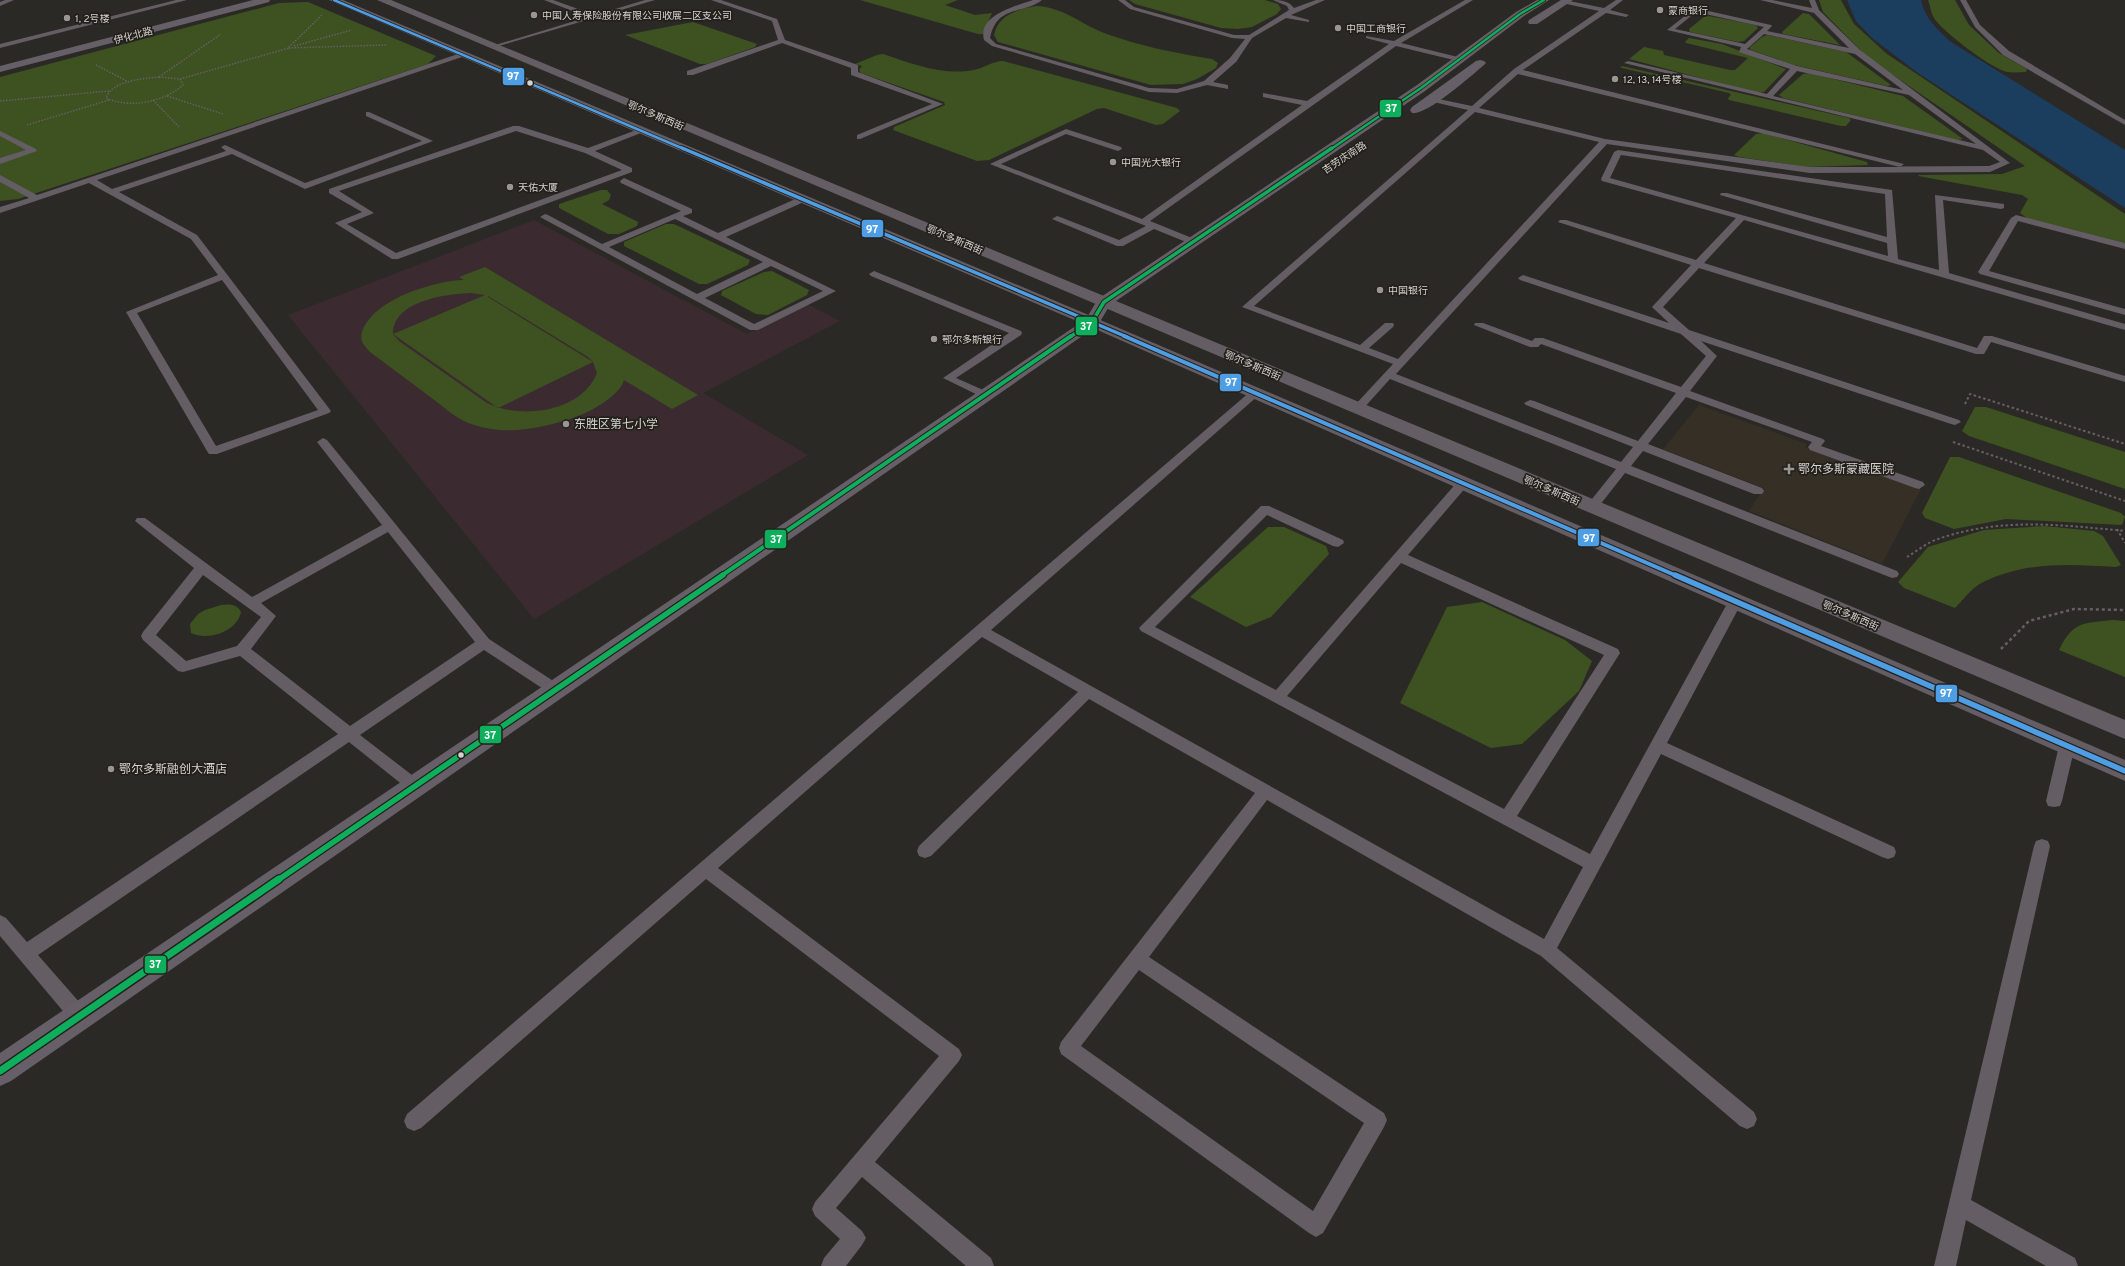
<svg xmlns="http://www.w3.org/2000/svg" width="2125" height="1266" font-family="Overpass,'Noto Sans SC',sans-serif">
<style>
.built{fill:#352f26}
.education{fill:#3b2b30}
.green{fill:#3d5220;fill-rule:evenodd}
.water{fill:#1b3e5e}
.lines{fill:none;stroke-linecap:round;stroke-linejoin:round}
.path-far2{stroke:#656063;stroke-width:1.5;stroke-dasharray:1.5 1.5;stroke-linecap:butt}
.path-far1{stroke:#656063;stroke-width:2;stroke-dasharray:2.5 2.5;stroke-linecap:butt}
.path{stroke:#656063;stroke-width:2.5;stroke-dasharray:3 3;stroke-linecap:butt}
.lane{fill:#645d64;fill-rule:evenodd}
.secondary{fill:#675f67;fill-rule:evenodd}
.primary{fill:#655d64;fill-rule:evenodd}
.bus-1-far3-casing{stroke:#23201b;stroke-width:4}
.bus-1-far2-casing{stroke:#23201b;stroke-width:5.5}
.bus-1-far1-casing{stroke:#23201b;stroke-width:6}
.bus-1-casing{stroke:#23201b;stroke-width:8}
.bus-2-far4-casing{stroke:#23201b;stroke-width:4}
.bus-2-far3-casing{stroke:#23201b;stroke-width:5.5}
.bus-2-far2-casing{stroke:#23201b;stroke-width:6}
.bus-2-far1-casing{stroke:#23201b;stroke-width:8}
.bus-2-casing{stroke:#23201b;stroke-width:10}
.bus-1-far3{stroke:#4d9ee5;stroke-width:2.5}
.bus-1-far2{stroke:#4d9ee5;stroke-width:3.5}
.bus-1-far1{stroke:#4d9ee5;stroke-width:4}
.bus-1{stroke:#4d9ee5;stroke-width:5.5}
.bus-2-far4{stroke:#0daf5c;stroke-width:2.5}
.bus-2-far3{stroke:#0daf5c;stroke-width:3.5}
.bus-2-far2{stroke:#0daf5c;stroke-width:4}
.bus-2-far1{stroke:#0daf5c;stroke-width:5.5}
.bus-2{stroke:#0daf5c;stroke-width:7}
.poi-dot{fill:#999794;stroke:#23201b;stroke-width:1.5}
.bus-dot{fill:#d4d2cf;stroke:#23201b;stroke-width:1.5}
.labels{text-anchor:middle;stroke-width:3.5;stroke-linejoin:round;paint-order:stroke}
.far-poi-label{font-size:10px;fill:#d4d2cf;stroke:#23201b;text-anchor:start}
.far-street-label{font-size:10px;fill:#d4d2cf;stroke:#23201b}
.poi-label{font-size:12px;fill:#d4d2cf;stroke:#23201b;text-anchor:start}
.line-badge{stroke:#23201b;stroke-width:1.5}
.badge-label{font-size:11px;text-anchor:middle;font-weight:bold;fill:#fff}
</style>
<rect width="100%" height="100%" fill="#2b2926"/>
<!-- built -->
<path class="built" d="M1699,405L1807,444L1805,447L1921,489L1882,564L1749,511L1764,488L1663,449Z"/>
<!-- education -->
<path class="education" d="M534,220L747,334L807,304L840,321L703,393L808,455L534,619L288,315Z"/>
<!-- green -->
<path class="green" d="M860,0H958L945,5L975,15L992,13L983,34H978Z
M1129,0H1265L1278,4L1281,9L1277,14L1252,27L1238,29L1221,28L1135,4Z
M1819,0H1841L1854,24L1887,54L2125,214V243L2027,218L2020,213L2028,199L2022,195L1918,176L1919,175L2002,174L2025,166L1867,57L1823,12Z
M1928,0H1955L1969,25L1999,53L2027,69L2026,72C2020,72 2014,73 2008,72C1993,70 1942,31 1934,18C1931,13 1930,5 1928,0Z
M308,2L436,56L428,64L18,199L0,201V77L279,3Z
M1036,6C1063,7 1081,24 1104,33C1139,46 1175,53 1212,59L1218,63L1216,68L1197,79L1183,84L1151,85L998,42L994,35C998,15 1018,9 1036,6Z
M1803,13L1809,14L1840,45L1783,34L1782,32Z
M1709,16L1751,24L1757,26L1758,28L1744,41L1738,42L1690,32L1689,29L1704,17Z
M693,22L757,44L755,47L707,64H700L625,35Z
M1767,35L1846,52L1891,85L1887,86L1794,65L1751,50L1749,48L1762,37Z
M1689,38L1722,44L1786,69L1764,92L1757,93L1629,59L1644,47L1663,51L1664,55L1730,70H1735L1748,58L1686,43L1685,42Z
M883,54C913,64 943,76 974,70C984,68 993,61 1003,61L1177,108L1180,111L1163,124L1156,125L1104,108L1097,109L989,160L977,161L893,130L894,127L945,105L944,102L861,73L859,70L862,66L855,64L877,55Z
M1622,66L1849,118L1851,120L1846,126H1841L1729,100L1728,98L1731,95L1729,93L1622,68L1620,67Z
M1809,73L1903,96L1963,139L1958,140L1783,98L1779,95L1803,74Z
M1763,133L1867,162L1868,165L1807,167L1739,157L1734,155L1756,134Z
M601,190H607L611,195L609,200L602,204L638,222L637,226L619,234H608L559,208V204Z
M666,224H674L750,260L748,265L707,284H699L624,246V242Z
M485,267L698,395L672,409L624,380C620,395 592,411 578,416C546,428 507,436 474,425C459,421 445,408 433,399C412,383 391,368 370,352C367,349 364,345 362,342C360,335 363,327 367,322C384,297 434,281 464,280L459,277ZM471,293L485,295L393,334L498,408L593,362L597,373C582,412 521,420 487,403L399,341L393,334C393,301 445,294 471,293ZM488,296L588,357L593,362L488,297Z
M772,271L809,290L807,295L768,315L756,314L721,295L722,291L764,272Z
M1975,407H1986L2125,452V489L1969,436L1962,431Z
M1950,457H1959L2121,513L2125,517L2122,525L2006,519L1954,529L1925,518L1922,513Z
M2044,526L2094,531L2103,536L2121,565L2116,567C2069,564 2021,561 1978,585C1970,590 1962,601 1955,608L1904,588L1898,582L1928,547L1984,530Z
M1268,527H1284L1326,546L1329,554L1271,617L1246,627L1190,597Z
M1482,602L1565,640L1592,661L1579,691L1522,744L1491,748L1400,703L1447,607Z
M221,605C229,604 237,604 241,612C237,632 208,641 191,633L190,624L198,614L205,610Z
M2113,620L2125,621V677L2059,650C2073,621 2084,623 2113,620Z"/>
<!-- water -->
<path class="water" d="M1847,0H1921C1925,19 1937,29 1951,42L2125,150V208L1918,73L1872,38L1856,21Z"/>
<g class="lines">
<!-- path-far2 -->
<path class="path-far2" d="M322,15L288,48L387,45
M294,46L352,30
M96,65L129,82
M159,77L180,79L183,85C164,102 130,109 106,98C113,80 142,79 159,77Z
M159,77L221,34
M180,79L289,48
M167,96L223,114
M153,100L180,128
M0,101L109,91
M27,125L109,100"/>
<!-- path-far1 -->
<path class="path-far1" d="M1965,404L1970,394L2125,444
M1953,442L2125,501
M2117,529L2125,543
M1907,557C1917,551 1928,542 1938,539C2001,517 2061,525 2125,531"/>
<!-- path -->
<path class="path" d="M2001,649L2029,621L2074,609L2125,610"/>
<!-- lane -->
<path class="lane" d="M5,0H14L0,6V2Z
M176,0H187L0,48V44Z
M544,0H553L595,15L645,0H655L492,48V46L588,17Z
M711,0H721L777,19L785,40L858,65V72L943,104L860,139H857V135L932,104L851,75V68L782,43L693,75H687V71L778,40L772,21Z
M1033,0H1042C1023,15 997,4 990,38L996,44L1149,88L1177,89L1204,81L1230,58L1245,39L1232,38L1130,9L1118,0H1125L1134,7L1234,35H1249L1289,10L1287,6L1273,0C1281,0 1289,1 1294,8L1316,0H1325L1291,15L1309,20V22L1286,18L1252,38L1236,62L1213,82L1228,85V89L1207,85L1177,93L1149,92L992,46L984,40C977,15 1016,6 1033,0Z
M1465,0H1473L1401,43L1462,58V62L1396,46L1150,221L1197,240V244H1191L1154,229L1123,246H1117L1052,219L1057,216L1060,217L1119,240L1146,226L990,164L1066,129L1121,147L1122,149L1118,151L1066,134L1001,164L1142,219L1302,105L1263,97V93L1307,101L1389,44L1366,38V36L1394,41Z
M1564,0L1604,8L1616,0H1623L1610,10L1629,15L1626,17L1606,13L1523,70L1904,164L1900,167L1518,74L1479,108L1605,139L1810,167L1989,166L2000,162L1983,150L1624,63L1628,61L1767,94L1790,69L1739,52L1741,47L1667,30L1695,8L1771,25L1772,26L1767,31L1849,48L1814,13L1760,0H1772L1812,8L1809,0H1815L1819,10L1860,50L2010,163L1990,172L1810,173L1607,144L1396,374L1621,462L1633,447L1526,405L1524,403L1530,400L1534,401L1638,441L1676,393L1541,344L1538,347H1530L1474,325L1475,323H1483L1532,341L1535,338H1543L1681,387L1706,356L1681,334L1520,280L1518,278L1523,275L1526,276L1669,323L1652,307L1691,265L1558,222L1560,220H1566L1696,260L1736,218L1602,181L1601,179L1614,152L1618,150L1892,190L1898,259L1939,270L1935,195L2004,204V208L2001,209L1943,200L1949,273L2125,324V330L1744,220L1704,263L1977,348L1984,336H1992L2125,376V382L1991,342L1984,354H1976L1699,268L1663,307L1689,330L1959,420L1961,422L1955,425L1951,424L1701,341L1717,356L1690,391L1823,439L1825,441L1821,446L1923,482L1925,485L1919,489L1915,488L1810,450L1808,447L1812,442L1686,397L1648,444L1762,488L1764,491L1762,494H1754L1643,451L1631,466L1897,571L1899,574L1897,577L1892,578L1625,473L1596,510H1588L1586,507L1588,504L1616,469L1390,379L1362,410H1354L1352,408L1354,406L1393,364L1242,307L1468,110L1429,101V97L1472,106L1514,69L1599,11L1562,3V1ZM1696,12L1764,27L1745,44L1675,29ZM1764,34L1855,54L1903,90L1797,66L1747,49ZM1797,71L1909,95L1976,144L1773,96ZM1475,112L1599,142L1398,359L1369,348L1393,327L1394,325L1393,323H1385L1360,345L1254,306ZM1621,155L1885,194L1887,237L1727,193H1721L1720,195L1887,243L1888,256L1610,178Z
M1960,0H1966L1980,25L2009,51L2125,120V125L2003,55L1975,27Z
M461,53L468,55L97,180L112,189L226,151L221,147L225,145L305,183L422,141L366,116V112H369L433,141L305,189L232,154L119,192L197,235L331,411L329,413L217,454H209L207,451L126,312L218,275L191,239L89,183L0,213V207L29,198L0,182V175L37,195ZM222,280L318,410L216,446L137,313Z
M513,126H519L588,148L639,129L646,131L595,151L632,168V172L398,259H392L335,223L362,212L329,193V189ZM516,131L585,153L622,170L396,253L347,224L374,213L339,191Z
M0,131L36,149L37,151L0,164V158L26,150L0,136Z
M624,178L692,209V213L683,216L718,233L800,197H806V201L726,237L836,291L758,330H750L540,217L545,214L548,215L602,244L681,211L621,183L620,181ZM675,219L763,262L697,294L609,247ZM771,266L823,291L754,324L705,298Z
M2016,215L2125,243V249L2018,221L1989,271L2125,309V315L1980,274L1978,272L2011,218Z
M874,271L1021,331L1022,333L1021,335L956,378L990,393L992,395L990,397H982L943,378L1009,333L871,276L869,274Z
M1255,390L1261,393L1259,395L991,630L1544,939L1583,867L1141,631L1139,628L1261,506H1269L1343,540L1344,543L1338,547L1333,546L1267,515L1155,627L1276,690L1459,480H1467L1469,483L1467,486L1408,555L1618,649L1620,653L1517,816L1590,854L1728,602L1730,599H1740L1742,602L1667,743L1894,847L1896,852L1894,857L1888,859L1882,857L1661,754L1557,948L1754,1112L1757,1119L1754,1126L1747,1129L1740,1126L1541,956L1267,800L1149,957L1384,1113L1387,1120L1384,1127L1323,1233L1316,1237L1309,1233L1061,1054L1059,1048L1061,1042L1255,793L1089,699L931,856L925,858L919,856L917,851L919,846L1078,692L982,637L718,868L959,1049L962,1055L959,1061L875,1162L991,1258L994,1266H966L862,1177L836,1208L862,1231L866,1238L862,1245L846,1266H821L824,1258L840,1239L815,1216L812,1209L815,1202L939,1056L706,879L421,1128L414,1131L407,1128L404,1121L407,1114L1251,391ZM1401,563L1604,655L1504,809L1287,696ZM1139,970L1364,1123L1313,1211L1081,1046Z
M323,438L327,440L489,639L561,686L563,690L561,694L556,695L551,694L484,650L360,735L421,782L423,786L421,790L415,792L409,790L349,742L38,955L87,1011L89,1017L87,1023L80,1026L73,1023L0,936V915L6,918L27,942L338,734L240,656L183,672L178,671L143,640L141,636L143,632L194,568L135,521L137,518H145L252,597L382,525L317,442ZM388,532L475,642L350,726L251,649L276,616L261,603ZM203,575L261,617L237,646L186,661L156,635Z
M2067,740L2072,742L2075,746L2062,801L2060,806L2054,807L2048,806L2046,801L2059,746L2062,742Z
M2042,839L2048,841L2050,846L1971,1200L2075,1258L2078,1266H2046L1966,1220L1956,1266H1934L2034,846L2036,841Z"/>
<!-- secondary -->
<path class="secondary" d="M253,0H270L269,2L0,72V66Z
M1537,0H1549L1524,16L1425,91L1110,305L1098,325L11,1081L0,1086V1053L1086,319L1098,299L1417,85L1516,12Z
M1561,0H1573L1537,24H1529L1528,22L1529,20Z
M1480,60L1484,61L1486,63L1484,65C1471,76 1426,116 1412,113L1410,110L1412,107L1476,61Z"/>
<!-- primary -->
<path class="primary" d="M329,0H343L1098,319L2125,760V781L1086,325Z
M377,0H391L2125,720V739Z"/>
<!-- bus-1-far3 casing -->
<g class="bus-1-far3-casing">
<path id="bus-1-far3" d="M334,0L684,149"/>
</g>
<!-- bus-1-far2 casing -->
<g class="bus-1-far2-casing">
<path id="bus-1-far2" d="M682,148L1127,337"/>
</g>
<!-- bus-1-far1 casing -->
<g class="bus-1-far1-casing">
<path id="bus-1-far1" d="M1124,336L1677,576"/>
</g>
<!-- bus-1 casing -->
<g class="bus-1-casing">
<path id="bus-1" d="M1675,575L2125,771"/>
</g>
<!-- bus-2-far4 casing -->
<g class="bus-2-far4-casing">
<path id="bus-2-far4" d="M1331,149L1421,88L1520,14L1544,0"/>
</g>
<!-- bus-2-far3 casing -->
<g class="bus-2-far3-casing">
<path id="bus-2-far3" d="M1070,337L1092,322L1104,302L1332,148"/>
</g>
<!-- bus-2-far2 casing -->
<g class="bus-2-far2-casing">
<path id="bus-2-far2" d="M721,576L1071,336"/>
</g>
<!-- bus-2-far1 casing -->
<g class="bus-2-far1-casing">
<path id="bus-2-far1" d="M278,880L723,575"/>
</g>
<!-- bus-2 casing -->
<g class="bus-2-casing">
<path id="bus-2" d="M0,1071L279,879"/>
</g>
<!-- bus-1-far3 -->
<use href="#bus-1-far3" class="bus-1-far3"/>
<!-- bus-1-far2 -->
<use href="#bus-1-far2" class="bus-1-far2"/>
<!-- bus-1-far1 -->
<use href="#bus-1-far1" class="bus-1-far1"/>
<!-- bus-1 -->
<use href="#bus-1" class="bus-1"/>
<!-- bus-2-far4 -->
<use href="#bus-2-far4" class="bus-2-far4"/>
<!-- bus-2-far3 -->
<use href="#bus-2-far3" class="bus-2-far3"/>
<!-- bus-2-far2 -->
<use href="#bus-2-far2" class="bus-2-far2"/>
<!-- bus-2-far1 -->
<use href="#bus-2-far1" class="bus-2-far1"/>
<!-- bus-2 -->
<use href="#bus-2" class="bus-2"/>
</g>
<!-- markers -->
<g class="poi-dot">
<circle cx="1660" cy="10" r="4"/>
<circle cx="534" cy="15" r="4"/>
<circle cx="67" cy="18" r="4"/>
<circle cx="1338" cy="28" r="4"/>
<circle cx="1615" cy="79" r="4"/>
<circle cx="1113" cy="162" r="4"/>
<circle cx="510" cy="187" r="4"/>
<circle cx="1380" cy="290" r="4"/>
<circle cx="934" cy="339" r="4"/>
<circle cx="566" cy="424" r="4"/>
<path d="M1787 463h4v4h4v4h-4v4h-4v-4h-4v-4h4z"/>
<circle cx="111" cy="769" r="4"/>
</g>
<g class="bus-dot">
<circle cx="530" cy="83" r="3.5"/>
<circle cx="461" cy="755" r="3.5"/>
</g>
<g class="labels">
<!-- far-poi labels -->
<g class="far-poi-label">
<text x="1668" y="14">蒙商银行</text>
<text x="542" y="19">中国人寿保险股份有限公司收展二区支公司</text>
<text x="75" y="22">1, 2号楼</text>
<text x="1346" y="32">中国工商银行</text>
<text x="1623" y="83">12, 13, 14号楼</text>
<text x="1121" y="166">中国光大银行</text>
<text x="518" y="191">天佑大厦</text>
<text x="1388" y="294">中国银行</text>
<text x="942" y="343">鄂尔多斯银行</text>
</g>
<!-- far-street labels -->
<g class="far-street-label">
<text transform="translate(133 35) rotate(-15)" y="4">伊化北路</text>
<text transform="translate(656 115) rotate(23)" y="4">鄂尔多斯西街</text>
<text transform="translate(1344 157) rotate(-33)" y="4">吉劳庆南路</text>
<text transform="translate(955 239) rotate(23)" y="4">鄂尔多斯西街</text>
<text transform="translate(1253 365) rotate(23)" y="4">鄂尔多斯西街</text>
<text transform="translate(1552 490) rotate(23)" y="4">鄂尔多斯西街</text>
<text transform="translate(1851 615) rotate(23)" y="4">鄂尔多斯西街</text>
</g>
<!-- poi labels -->
<g class="poi-label">
<text x="574" y="428">东胜区第七小学</text>
<text x="1798" y="473">鄂尔多斯蒙藏医院</text>
<text x="119" y="773">鄂尔多斯融创大酒店</text>
</g>
</g>
<g class="line-badge">
<rect x="502" y="67" width="23" height="19" rx="4" fill="#4d9ee5"/>
<rect x="1379" y="99" width="23" height="19" rx="4" fill="#0daf5c"/>
<rect x="861" y="219" width="23" height="19" rx="4" fill="#4d9ee5"/>
<rect x="1075" y="316" width="23" height="20" rx="4" fill="#0daf5c"/>
<rect x="1219" y="373" width="23" height="19" rx="4" fill="#4d9ee5"/>
<rect x="1577" y="528" width="23" height="19" rx="4" fill="#4d9ee5"/>
<rect x="764" y="529" width="23" height="20" rx="4" fill="#0daf5c"/>
<rect x="1935" y="684" width="23" height="19" rx="4" fill="#4d9ee5"/>
<rect x="479" y="725" width="23" height="19" rx="4" fill="#0daf5c"/>
<rect x="144" y="955" width="23" height="19" rx="4" fill="#0daf5c"/>
</g>
<g class="badge-label">
<text x="513" y="80">97</text>
<text x="1391" y="112">37</text>
<text x="872" y="233">97</text>
<text x="1086" y="330">37</text>
<text x="1231" y="386">97</text>
<text x="1589" y="542">97</text>
<text x="776" y="543">37</text>
<text x="1946" y="697">97</text>
<text x="490" y="739">37</text>
<text x="155" y="968">37</text>
</g>
</svg>
